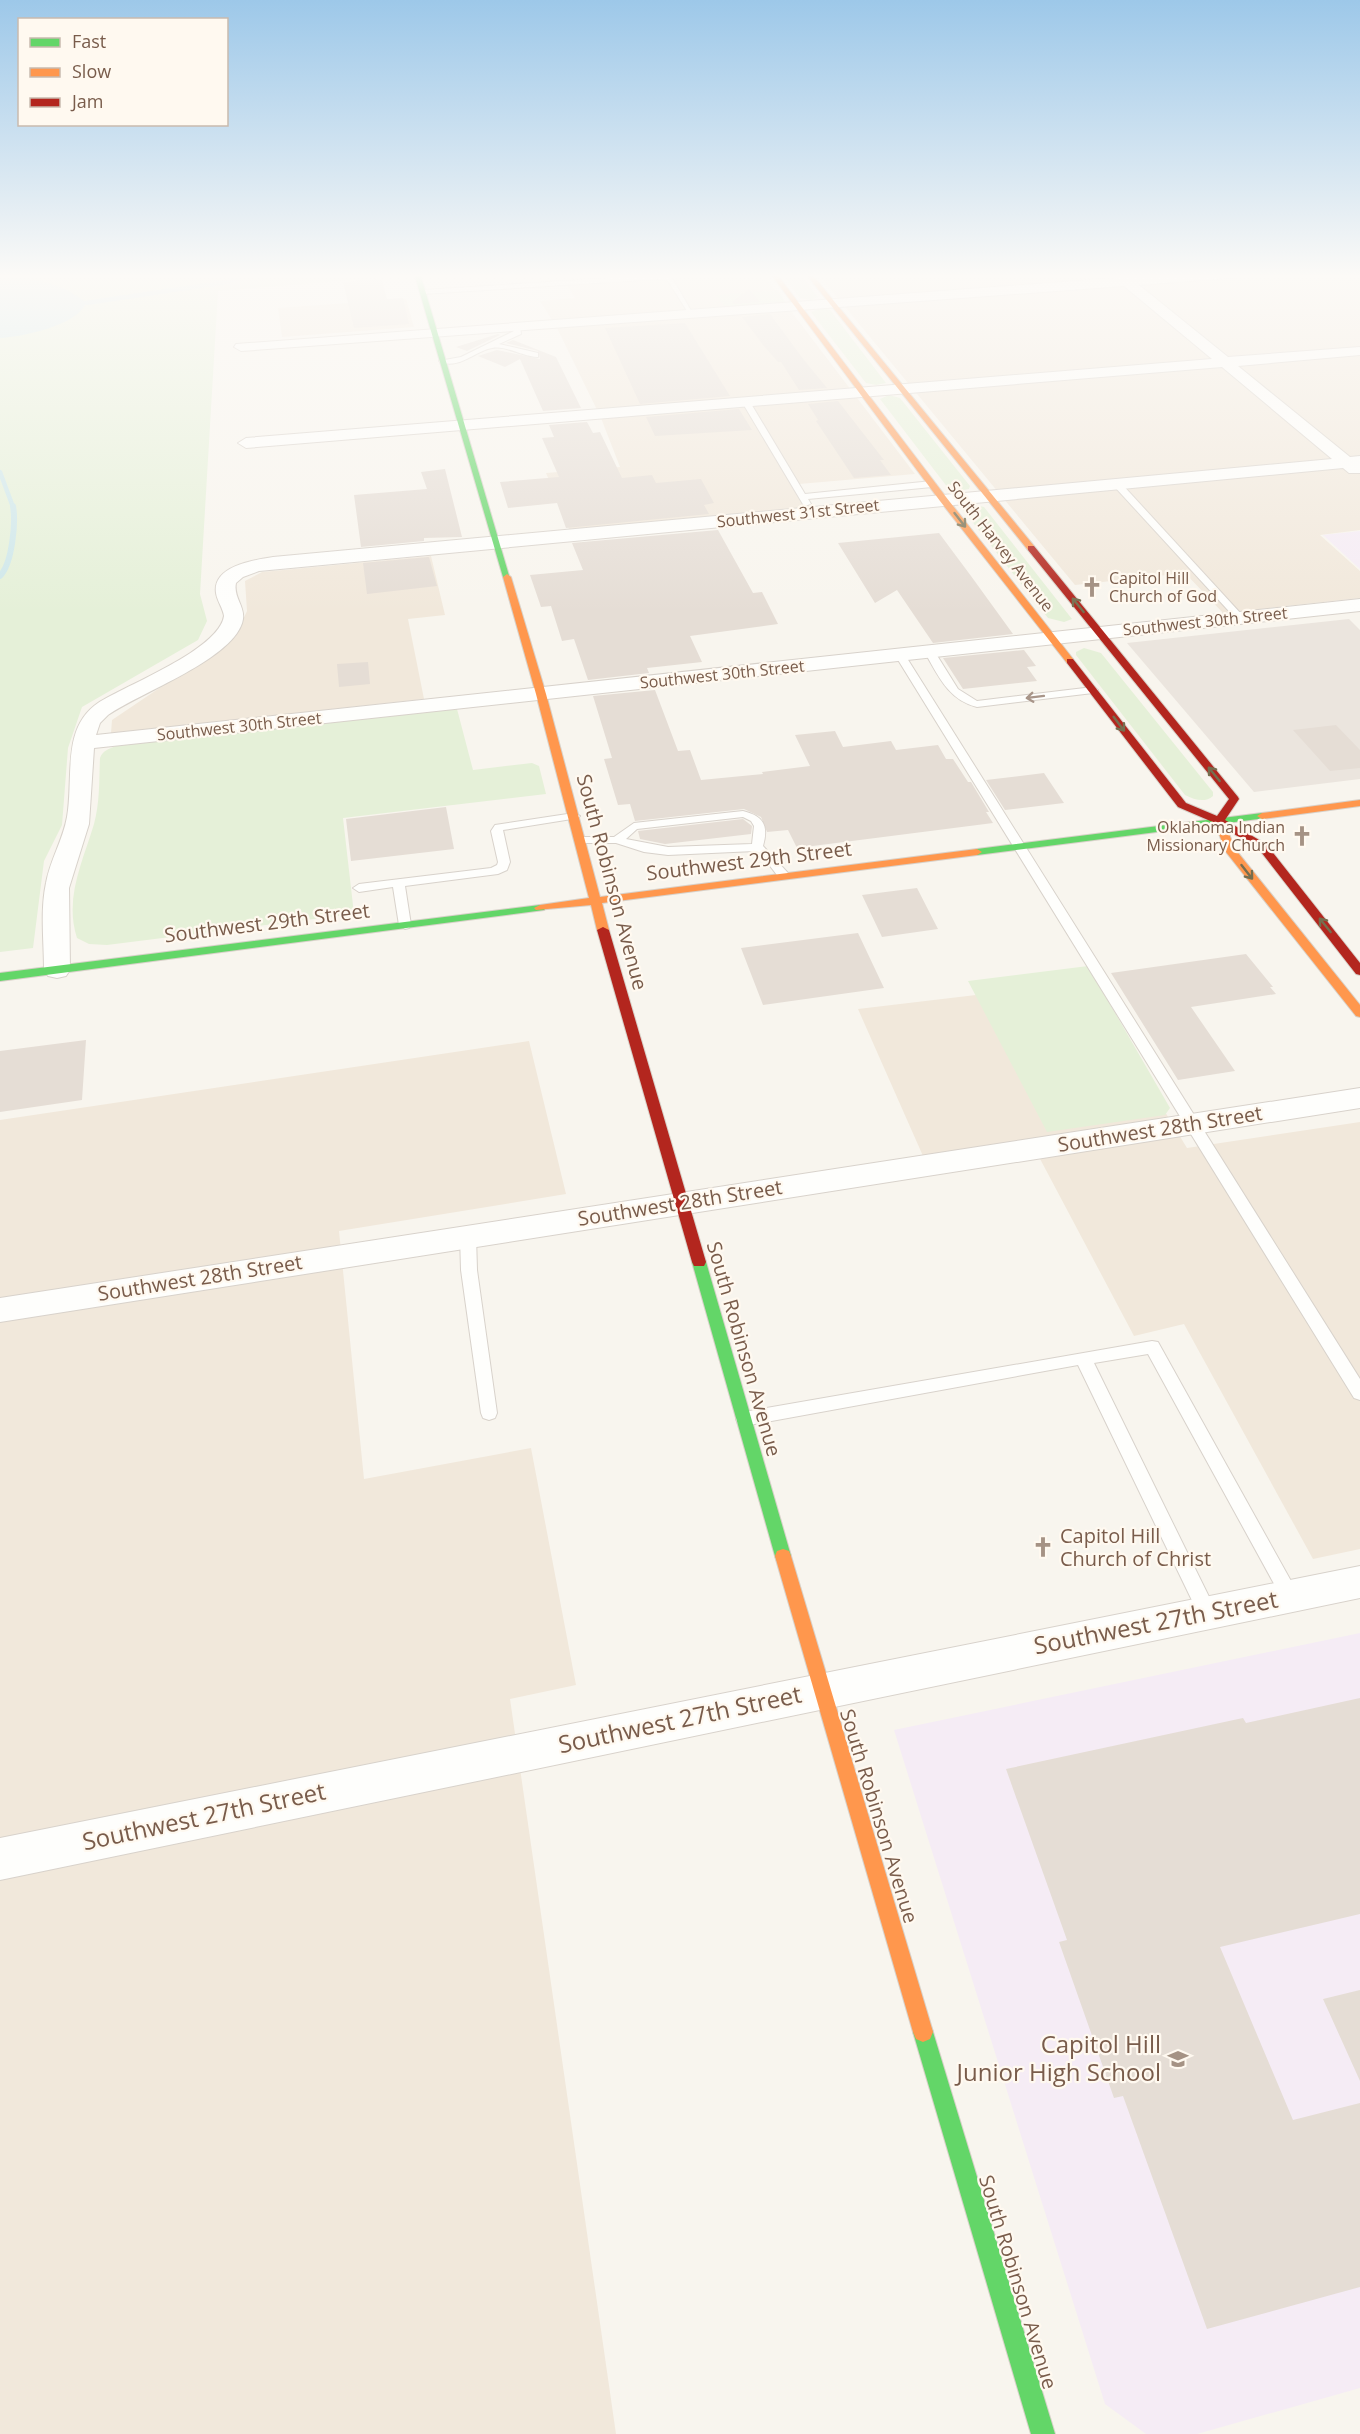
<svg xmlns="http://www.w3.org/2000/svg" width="1360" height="2434" font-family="'Open Sans',sans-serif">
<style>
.residential{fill:#f1e8db}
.industrial{fill:#ebe5de}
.education{fill:#f5ecf5}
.green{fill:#e5f0d8}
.water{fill:#cee7ea}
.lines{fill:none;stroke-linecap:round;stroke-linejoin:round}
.stream-far1{stroke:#cee7ea;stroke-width:4.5}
.stream{stroke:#cee7ea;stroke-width:6}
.building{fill:#e5ddd5}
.lane-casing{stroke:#d8d2cb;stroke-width:2}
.street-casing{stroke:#d8d2cb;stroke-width:2}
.fast-casing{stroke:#d8d1c9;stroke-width:2}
.slow-casing{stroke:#d8d1c9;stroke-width:2}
.jam-casing{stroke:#d8d1c9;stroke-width:2}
.lane{fill:#fefefc;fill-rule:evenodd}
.street{fill:#fefefc;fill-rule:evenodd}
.fast{fill:#63d668;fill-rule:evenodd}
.slow{fill:#ff974d;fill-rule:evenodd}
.jam{fill:#b3261e;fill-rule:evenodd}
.oneway{stroke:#766e4f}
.oneway2{stroke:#a89589}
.labels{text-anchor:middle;stroke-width:4.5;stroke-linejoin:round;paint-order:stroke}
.far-street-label{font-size:16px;fill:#795c4b;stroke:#fff9f0}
.far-poi-label{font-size:16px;fill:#795c4b;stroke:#fff9f0;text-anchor:start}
.street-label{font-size:20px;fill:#795c4b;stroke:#fff9f0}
.poi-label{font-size:20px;fill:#795c4b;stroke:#fff9f0;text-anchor:start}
.near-street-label{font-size:24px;fill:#795c4b;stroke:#fff9f0}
.near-poi-label{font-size:24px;fill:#795c4b;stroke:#fff9f0;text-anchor:end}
</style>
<rect width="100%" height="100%" fill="#f8f5ee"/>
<!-- residential -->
<path class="residential" d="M602,273H762L915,474L799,484L813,507L569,529L546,473L620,467L601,418L557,328L540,301L575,298L564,280L604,276Z
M817,273H1360V530L1320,535L1360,571V598L1223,613L1185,573L1075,585Z
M406,299L414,327L282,337L278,308Z
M431,556L445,615L408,619L424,699L111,733L112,720L235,637L247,611L245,581L262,572Z
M1086,982L1187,1148L1360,1122V1549L1313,1559L1184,1324L1134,1336L1030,1140L923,1156L858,1009Z
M529,1041L566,1194L339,1231L364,1479L531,1448L576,1685L510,1699L616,2434H0V1120Z"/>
<!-- industrial -->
<path class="industrial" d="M1349,619L1360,630V779L1254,792L1127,643Z"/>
<!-- education -->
<path class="education" d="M1360,531V569L1323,535Z
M1360,1633V2388L1197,2434H1146L1105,2404L894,1730Z"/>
<!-- green -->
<path class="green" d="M0,273H400L401,276L218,291L200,594L207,621L198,640L82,707L68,748L62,825L44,861L33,948L0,952Z
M781,273H799L818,297L811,300L800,298Z
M778,290L785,302L725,307L716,295Z
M821,308L830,310L886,383L876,385L866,383L811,312Z
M889,395L900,398L970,486L969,489L959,491L948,488L880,399Z
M971,504L984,507L1072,619L1064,622L1048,618L963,510L964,507Z
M1084,648L1101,653L1213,792V796C1205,803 1195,800 1185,795L1076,655V652Z
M457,709L473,770L532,763L539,766L546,794L343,818L354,914L107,945L89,944L77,938C64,898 83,861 94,824C100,802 99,780 100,758C103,750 109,749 116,746Z
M1088,966L1170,1108L1165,1115L1047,1132L968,981Z"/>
<!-- water -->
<path class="water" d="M0,275C30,278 63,282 86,303C78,325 22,337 0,338Z"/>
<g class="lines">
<!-- stream-far1 -->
<path class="stream-far1" d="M86,303L227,282L249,273
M0,472L13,507"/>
<!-- stream -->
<path class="stream" d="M0,576C12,564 16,523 13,506"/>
</g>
<!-- building -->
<path class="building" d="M374,279L382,280L387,299L403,298L409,324L354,328L343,282Z
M749,289L760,302L734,304L732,302Z
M770,314L804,360L827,388L799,390L781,362H778L763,345L742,317Z
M685,323L730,396L640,404L605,328Z
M498,334L500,335L467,351L456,347Z
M513,340L556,357L581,408L543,411L520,359L505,367L478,356L497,350L540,359L538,351L506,343Z
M838,401L884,460H880L891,475L854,478L816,421L818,420L808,404Z
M739,409L752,430L655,436L646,417Z
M587,422L593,433L600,432L622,478L652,475L656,483L701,479L714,503L704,505L709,514L566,528L557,503L508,508L500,482L559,477L542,438L554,437L549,425Z
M445,469L462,537L424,538V541L361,547L354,495L427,489L421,472Z
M718,530L753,593L762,592L778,624L690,636L702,662L647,668L649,673L588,680L574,639L562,641L551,606L541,607L530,575L583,570L572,543Z
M939,533L971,576L1013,634L933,643L897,590L875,603L838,543Z
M429,557L437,586L367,594L363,563Z
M1024,650L1036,666L1027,667L1037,681L963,689L943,658Z
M368,662L370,684L339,687L337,664Z
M655,690L678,751L690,750L701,780L763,774L762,772L810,766L795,735L835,731L843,747L891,741L896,750L938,745L946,759H953L968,782H971L989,812H986L993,823L797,848L788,830L767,832L761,817L744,809L635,821L630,804L618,805L604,759L612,758L593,696Z
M1336,725L1360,750V768L1330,771L1293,730Z
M1044,773L1064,803L1005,810L986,780Z
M446,807L454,849L351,861L346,819Z
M743,819L752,826L751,834L665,844L640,839L638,831Z
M917,888L938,929L882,937L862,895Z
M858,933L884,988L763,1005L741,948Z
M1246,954L1273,987H1270L1276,994L1191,1007L1235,1071L1178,1080L1111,973Z
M86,1040L82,1100L0,1112V1051Z
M1360,1698V1914L1220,1947L1293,2120L1360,2103V2287L1207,2329L1123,2096L1114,2098L1059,1942L1067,1940L1006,1769L1243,1718L1246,1723Z
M1360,1990V2081L1323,1999Z"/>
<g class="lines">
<!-- lane casing -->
<g class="lane-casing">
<path id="lane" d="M660,275L672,278L693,314H689L668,281L660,279L423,294L420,292L423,290Z
M516,324L520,326L521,334L499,344L538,353V357C523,357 506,345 492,348C475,351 457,371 439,361L461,357L514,331L512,326Z
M743,400L750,402L805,494L932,481L936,484L932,487L808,499L811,504L804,506L742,402Z
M1113,481H1119L1243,616V620H1237L1113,485Z
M925,649H933L958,689L977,701L1093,687L1098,690L1093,693L977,707C948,700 938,675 924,651Z
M900,652L905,655L1360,1379V1400L1354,1398L895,655Z
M743,811C763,816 769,825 763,846L788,873V879H780L760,853L755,851L668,855L644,852L616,843H580L574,840L580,837H614L634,823ZM743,817L751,821L754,826L752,844L668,847L626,839L637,829Z
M574,813L580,816L578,818L503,830L510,862L507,870L498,874L405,886L411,925L409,928L405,929L399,925L393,887L359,892L353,888L359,884L491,868L497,865L498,862L491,831L495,825Z
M468,1230L473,1232L476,1236L477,1270L497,1413L495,1418L489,1420L483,1418L481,1413L461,1270L460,1236L463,1232Z
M1152,1341L1158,1342L1296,1590L1299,1596L1296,1602L1290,1604L1284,1602L1148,1354L1094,1363L1217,1613L1215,1619L1208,1621L1201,1619L1078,1365L744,1426L738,1424L736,1419L738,1414L744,1412Z"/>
</g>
<!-- street casing -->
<g class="street-casing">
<path id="street" d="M1114,273H1124L1130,277L1192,273H1247L1241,277L1139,285L1228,357L1360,347V355L1238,366L1350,457L1360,456V473H1349L1343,468L259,571L243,577L236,583C233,597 245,606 243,619C237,658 139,693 108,715L100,723L96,735L1360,599V611L94,748L89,824L69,888L70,970L66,976L57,978L48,976L44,970C44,941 40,911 46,883C50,860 63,840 67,817C74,778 61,728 98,703C126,685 219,650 224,616C223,608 217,601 216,593C212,566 254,560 273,557L1332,459L1222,367L246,448L238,443L246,438L1212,359L1124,286L241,351L234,347L236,344L1115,278L1112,275Z
M1360,1088V1108L0,1322V1298Z
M1360,1566V1598L0,1880V1838Z"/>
</g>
<!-- fast casing -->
<g class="fast-casing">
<path id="fast" d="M414,273H420L510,579L503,577Z
M1262,813L1267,816L1266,818L977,855L972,852L977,849Z
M540,905L546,908L544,910L0,981V973Z
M699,1257L704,1258L706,1262L791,1556L789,1561L783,1563L777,1561L775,1556L692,1262L694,1258Z
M923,2022L930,2025L933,2032L1055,2434H1031L913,2032L916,2025Z"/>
</g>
<!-- slow casing -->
<g class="slow-casing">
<path id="slow" d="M770,273H776L946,497L1073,659V663H1067L940,501Z
M805,273H811L1034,546V550H1028Z
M507,574L511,577L546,694L600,897L977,849L982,852L977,855L602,903L609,930L603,933L597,930L591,905L536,910L534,908L540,905L589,898L536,694L503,577Z
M1360,800V806L1262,819L1257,816L1262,813Z
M1219,818L1224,821L1235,849L1360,1005V1017L1356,1016L1226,852L1214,821Z
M783,1549L789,1551L791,1556L933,2032L930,2039L923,2042L916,2039L913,2032L775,1556L777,1551Z"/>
</g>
<!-- jam casing -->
<g class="jam-casing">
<path id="jam" d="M1028,546H1034L1238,797L1239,799L1225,820L1266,844L1360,963V975L1356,974L1258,848L1215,823L1178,807L1067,663V659H1073L1186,803L1217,816L1229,799L1028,550Z
M603,927L609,930L706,1262L704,1266H694L692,1262L597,930Z"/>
</g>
<!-- lane -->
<use href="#lane" class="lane"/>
<!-- street -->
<use href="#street" class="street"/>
<!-- fast -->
<use href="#fast" class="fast"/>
<!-- slow -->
<use href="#slow" class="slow"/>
<!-- jam -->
<use href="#jam" class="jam"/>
</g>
<!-- one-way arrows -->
<defs><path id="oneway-shaft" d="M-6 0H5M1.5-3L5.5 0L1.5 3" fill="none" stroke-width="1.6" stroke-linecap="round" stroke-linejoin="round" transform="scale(1.5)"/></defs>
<g class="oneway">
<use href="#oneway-shaft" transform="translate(960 520) rotate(52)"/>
<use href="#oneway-shaft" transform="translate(1078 605) rotate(-129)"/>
<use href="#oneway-shaft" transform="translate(1119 724) rotate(53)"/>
<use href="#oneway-shaft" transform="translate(1214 774) rotate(-129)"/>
<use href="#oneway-shaft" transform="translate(1247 872) rotate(52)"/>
<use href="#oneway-shaft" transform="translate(1325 925) rotate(-129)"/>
</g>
<use class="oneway2" href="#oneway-shaft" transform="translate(1035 697) rotate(173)"/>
<!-- sky -->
<linearGradient id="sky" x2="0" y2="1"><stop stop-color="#9dc8e9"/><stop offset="0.45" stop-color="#fcfaf7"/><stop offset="1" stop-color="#fcfaf7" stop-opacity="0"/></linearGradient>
<rect width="1360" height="613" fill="url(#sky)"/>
<!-- icons -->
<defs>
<g id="church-bare" transform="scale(1.62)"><path d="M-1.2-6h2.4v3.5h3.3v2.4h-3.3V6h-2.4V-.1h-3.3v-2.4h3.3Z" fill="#a59284" stroke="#fff9f0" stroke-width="2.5" paint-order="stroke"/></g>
<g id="school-bare" transform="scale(1.62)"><path d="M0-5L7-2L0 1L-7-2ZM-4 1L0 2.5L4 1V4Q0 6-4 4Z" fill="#a59284" stroke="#fff9f0" stroke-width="2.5" paint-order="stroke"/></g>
</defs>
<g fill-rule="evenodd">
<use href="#church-bare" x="1092" y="587"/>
<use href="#church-bare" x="1302" y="836"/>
<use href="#church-bare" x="1043" y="1547"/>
<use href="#school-bare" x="1178" y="2059"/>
</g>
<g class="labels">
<!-- far-street labels -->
<g class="far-street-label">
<text transform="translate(798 513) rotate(-6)" y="6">Southwest 31st Street</text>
<text transform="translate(1001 546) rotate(52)" y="6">South Harvey Avenue</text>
<text transform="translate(1205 621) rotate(-6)" y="6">Southwest 30th Street</text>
<text transform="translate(722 674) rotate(-6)" y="6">Southwest 30th Street</text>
<text transform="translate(239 726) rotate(-6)" y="6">Southwest 30th Street</text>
</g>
<!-- far-poi labels -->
<g class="far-poi-label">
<text x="1109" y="584">Capitol Hill<tspan x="1109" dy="18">Church of God</tspan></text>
<text x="1285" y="833" text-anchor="end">Oklahoma Indian<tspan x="1285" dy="18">Missionary Church</tspan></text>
</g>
<!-- street labels -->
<g class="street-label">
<text transform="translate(749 861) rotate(-7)" y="7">Southwest 29th Street</text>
<text transform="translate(612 882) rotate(75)" y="7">South Robinson Avenue</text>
<text transform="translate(267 923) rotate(-7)" y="7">Southwest 29th Street</text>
<text transform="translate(1160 1129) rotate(-9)" y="7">Southwest 28th Street</text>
<text transform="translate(680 1203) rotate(-9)" y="7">Southwest 28th Street</text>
<text transform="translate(200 1278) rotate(-9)" y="7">Southwest 28th Street</text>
<text transform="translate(744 1349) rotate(74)" y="7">South Robinson Avenue</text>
<text transform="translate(879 1816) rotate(73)" y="7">South Robinson Avenue</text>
<text transform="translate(1018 2282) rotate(73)" y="7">South Robinson Avenue</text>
</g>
<!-- poi labels -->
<g class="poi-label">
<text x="1060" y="1543">Capitol Hill<tspan x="1060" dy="23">Church of Christ</tspan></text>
</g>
<!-- near-street labels -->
<g class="near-street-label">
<text transform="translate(1156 1623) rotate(-11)" y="8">Southwest 27th Street</text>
<text transform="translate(680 1720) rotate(-12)" y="8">Southwest 27th Street</text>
<text transform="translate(204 1817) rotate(-12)" y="8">Southwest 27th Street</text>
</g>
<!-- near-poi labels -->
<g class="near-poi-label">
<text x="1161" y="2053">Capitol Hill<tspan x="1161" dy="28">Junior High School</tspan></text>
</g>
</g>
<!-- legend -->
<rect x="18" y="18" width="210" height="108" fill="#fff9f0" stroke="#c9baae" stroke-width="1.5"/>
<rect x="30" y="38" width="30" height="9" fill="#63d668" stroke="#c9baae" stroke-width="1.5"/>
<text x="72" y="48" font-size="18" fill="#795c4b">Fast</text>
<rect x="30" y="68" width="30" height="9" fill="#ff974d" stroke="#c9baae" stroke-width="1.5"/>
<text x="72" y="78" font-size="18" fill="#795c4b">Slow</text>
<rect x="30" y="98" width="30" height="9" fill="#b3261e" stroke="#c9baae" stroke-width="1.5"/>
<text x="72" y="108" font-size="18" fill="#795c4b">Jam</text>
</svg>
